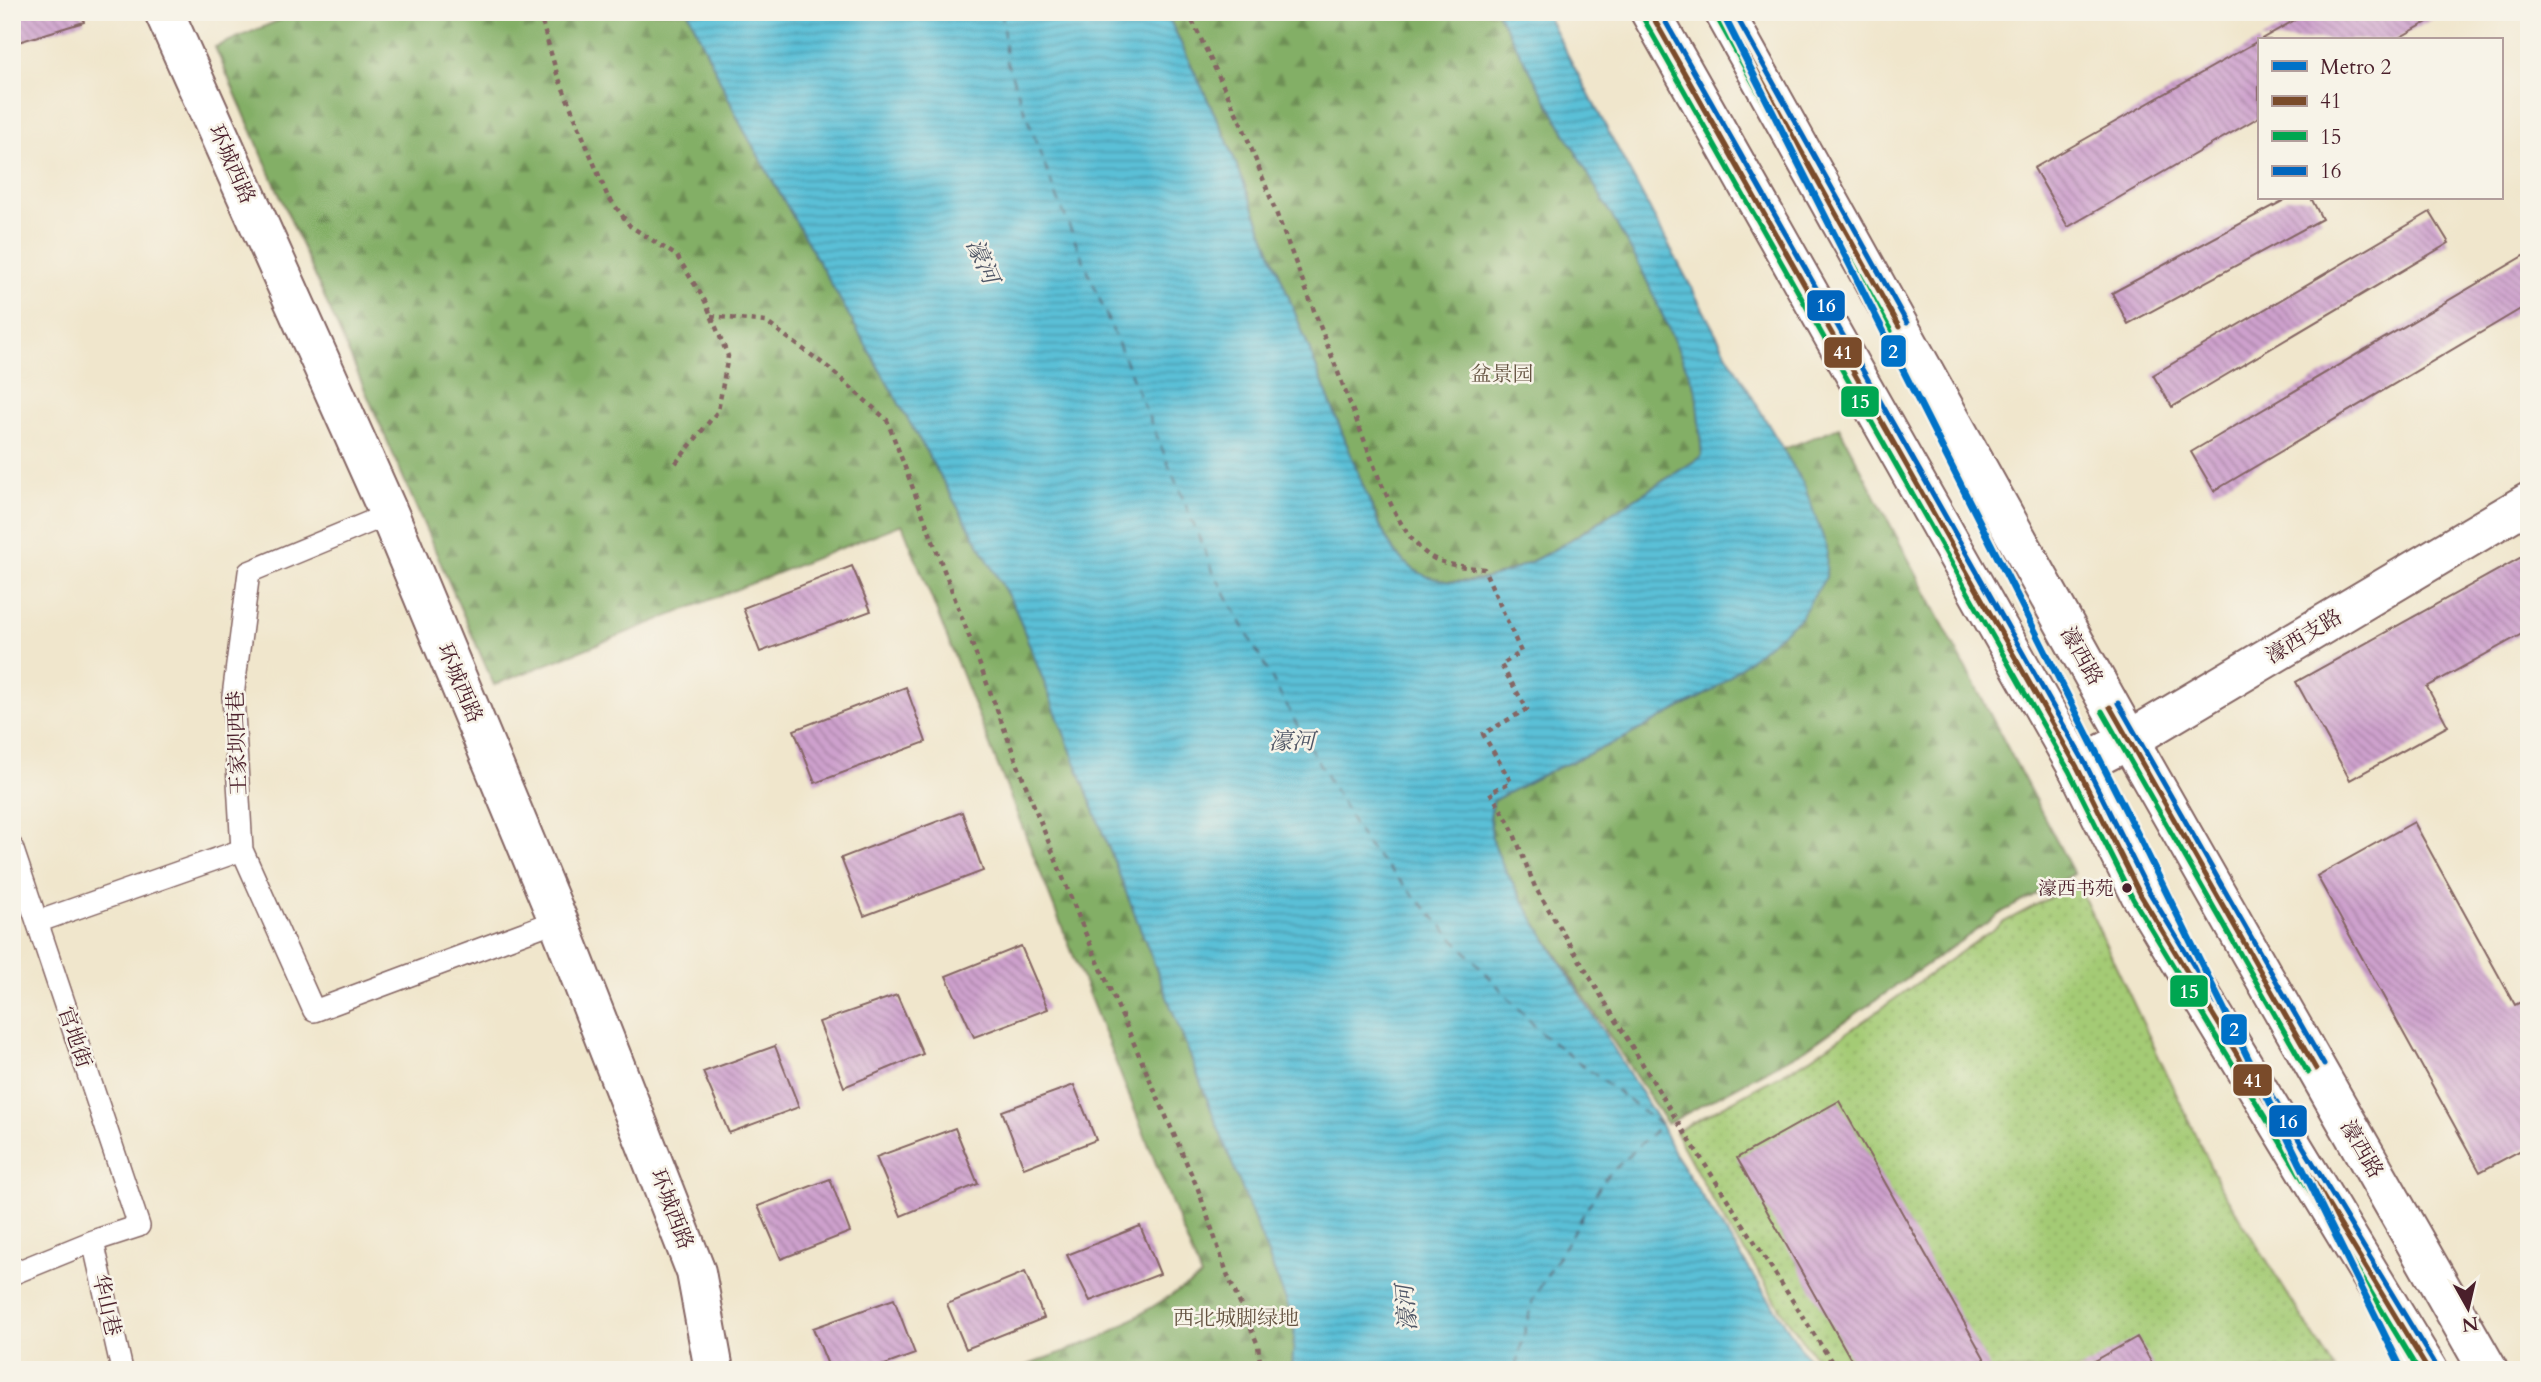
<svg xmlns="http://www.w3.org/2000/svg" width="2541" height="1382" font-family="Cardo,'Noto Serif SC',serif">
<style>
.green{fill:url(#green-dots);stroke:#777550;stroke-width:2}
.forest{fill:url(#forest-firs);stroke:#666748;stroke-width:2}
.water{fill:url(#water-rules);stroke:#527081;stroke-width:2}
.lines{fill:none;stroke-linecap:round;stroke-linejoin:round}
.ferry{stroke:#505767;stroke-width:2;stroke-dasharray:9 7;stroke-linecap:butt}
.building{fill:url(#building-back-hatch)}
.lane-casing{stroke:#846563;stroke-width:24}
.street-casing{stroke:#846563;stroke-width:42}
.secondary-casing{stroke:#846563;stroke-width:42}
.primary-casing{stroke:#846563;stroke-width:42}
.path{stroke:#846563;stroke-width:4.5;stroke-dasharray:5 5;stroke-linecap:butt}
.lane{stroke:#fff;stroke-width:21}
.street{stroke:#fff;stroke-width:38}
.secondary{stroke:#fff;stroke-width:38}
.primary{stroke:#fff;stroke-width:38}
.bus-1-casing{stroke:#f7f3e8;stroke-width:10}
.bus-2-casing{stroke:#f7f3e8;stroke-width:10}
.bus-3-casing{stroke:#f7f3e8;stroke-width:10}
.bus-1{stroke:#7a4b2a;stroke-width:5}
.bus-2{stroke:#00a651;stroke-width:5}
.bus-3{stroke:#0065bd;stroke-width:5}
.metro-1-casing{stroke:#f7f3e8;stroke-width:12}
.metro-1{stroke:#0072c8;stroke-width:7}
.bus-dot{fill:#4a1f2b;stroke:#f7f3e8;stroke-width:2.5}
.labels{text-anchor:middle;stroke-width:5;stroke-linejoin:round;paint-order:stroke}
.bus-label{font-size:19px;fill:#4a1f2b;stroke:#f7f3e8;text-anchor:end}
.street-label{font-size:21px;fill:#4a1f2b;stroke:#f7f3e8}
.park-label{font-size:21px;fill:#655341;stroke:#f7f3e8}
.water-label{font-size:23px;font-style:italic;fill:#505767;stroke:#f7f3e8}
.line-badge{stroke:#f7f3e8;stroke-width:2.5}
.badge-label{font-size:19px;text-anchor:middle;font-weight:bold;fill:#fff}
</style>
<defs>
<pattern id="green-dots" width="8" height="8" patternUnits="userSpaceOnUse" patternTransform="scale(1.75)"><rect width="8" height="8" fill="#a4cb75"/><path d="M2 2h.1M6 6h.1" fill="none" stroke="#8fae65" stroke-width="1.8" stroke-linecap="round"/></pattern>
<pattern id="forest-firs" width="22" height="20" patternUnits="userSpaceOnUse" patternTransform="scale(1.75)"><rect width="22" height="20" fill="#83af66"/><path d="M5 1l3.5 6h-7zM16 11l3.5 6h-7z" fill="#6d8e54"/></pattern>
<pattern id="water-rules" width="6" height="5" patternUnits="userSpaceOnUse" patternTransform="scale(1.75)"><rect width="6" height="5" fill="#5ac0d7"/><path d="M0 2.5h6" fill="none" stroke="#4c9baf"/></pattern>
<pattern id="building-back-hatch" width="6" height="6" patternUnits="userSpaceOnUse" patternTransform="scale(1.75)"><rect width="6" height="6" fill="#cea1cd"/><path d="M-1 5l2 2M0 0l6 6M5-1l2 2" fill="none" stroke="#a983a7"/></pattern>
</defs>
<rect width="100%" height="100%" fill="#f7f3e8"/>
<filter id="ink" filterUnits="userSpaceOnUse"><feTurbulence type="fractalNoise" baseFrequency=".0143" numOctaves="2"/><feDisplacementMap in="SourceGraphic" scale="14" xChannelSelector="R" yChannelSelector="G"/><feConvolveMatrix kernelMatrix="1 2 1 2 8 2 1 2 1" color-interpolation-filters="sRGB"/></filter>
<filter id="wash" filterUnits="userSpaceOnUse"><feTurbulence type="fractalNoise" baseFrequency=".00686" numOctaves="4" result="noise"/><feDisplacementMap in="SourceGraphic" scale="28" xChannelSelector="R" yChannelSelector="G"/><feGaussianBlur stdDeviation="1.57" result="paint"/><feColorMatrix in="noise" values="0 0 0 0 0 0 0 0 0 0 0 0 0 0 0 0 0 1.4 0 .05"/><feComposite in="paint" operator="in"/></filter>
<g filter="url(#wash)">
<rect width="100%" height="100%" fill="#f0e6cc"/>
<!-- green -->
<path class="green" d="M2077,883L2219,1185L2335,1370H1824L1785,1316L1751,1260L1732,1235L1675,1132L1811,1058L2002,923Z"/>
<!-- forest -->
<path class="forest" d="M299,12H688L741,125L1015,608L1295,1324L1292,1370H1015L1103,1337L1201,1277L902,524L494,685L215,47Z
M1166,12H1497L1641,268L1696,389L1702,456C1672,475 1642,494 1612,513C1560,546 1470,612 1409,566C1387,550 1377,517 1366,493L1226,138Z
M1839,427L2074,874L2004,911L1804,1050L1667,1124L1533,918L1502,864L1492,838L1490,816L1494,800L1546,773L1622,739L1712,691L1804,485L1782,450Z"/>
<!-- water -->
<path class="water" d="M688,12H1166L1226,138L1366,493C1377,517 1387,550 1409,566C1471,613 1564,544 1617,510C1645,492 1674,475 1702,456L1696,389L1641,268L1497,12H1545L1724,349L1804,485L1827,548L1826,577L1800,618L1712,691L1622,739L1546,773L1494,800L1490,816L1492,838L1502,864L1533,918L1661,1125L1674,1153L1815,1370H1292L1295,1324L1015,608L741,125Z"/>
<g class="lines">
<!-- ferry -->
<path class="ferry" d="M1002,12L1006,60L1052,185L1213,571L1302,734L1366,844L1543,1035L1661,1125L1605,1178L1533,1299L1515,1370"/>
</g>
<g id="blocks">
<!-- building -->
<path class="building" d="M12,12H82L84,22L12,44Z
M2309,12H2438L2440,15L2395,40H2259V117L2068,227L2034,168Z
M2288,198H2311L2322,219L2128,324L2112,293Z
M2430,212L2449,243L2172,407L2153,375Z
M2529,253V304L2214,491L2191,452Z
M2529,553V630L2427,687L2448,726L2350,780L2296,682Z
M852,566L871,611L760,652L743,608Z
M906,687L926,742L815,783L794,730Z
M962,812L983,871L864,916L841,858Z
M2414,822L2515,1005L2529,998V1146L2480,1172L2317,876Z
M1021,946L1048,1009L974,1037L946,976Z
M897,995L923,1054L844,1087L819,1022Z
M775,1046L799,1107L729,1133L703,1072Z
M1074,1085L1096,1140L1024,1168L1002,1111Z
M1839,1101L1991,1370H1857L1737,1158Z
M955,1128L978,1184L901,1216L876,1157Z
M830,1179L850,1232L781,1259L758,1206Z
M1140,1226L1160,1274L1090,1301L1067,1255Z
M1025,1272L1044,1318L966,1349L947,1304Z
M894,1299L915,1354L871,1370H830L813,1328Z
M2137,1337L2156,1370H2079Z"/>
</g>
</g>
<g filter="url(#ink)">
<use href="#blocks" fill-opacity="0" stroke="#846563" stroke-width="2"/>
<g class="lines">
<!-- lane casing -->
<g class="lane-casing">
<path id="lane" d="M12,847L139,1226L93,1241L12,1274
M242,850L314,1011L558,920
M37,922L242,850L233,696L249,572L389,514
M93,1241L122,1370"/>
</g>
<!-- street casing -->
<g class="street-casing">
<path id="street" d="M2077,767L2129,740L2529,502"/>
</g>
<!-- secondary casing -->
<g class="secondary-casing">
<path id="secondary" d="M164,12L389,514L558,920L696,1272L714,1370"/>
</g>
<!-- primary casing -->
<g class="primary-casing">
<path id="primary" d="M1650,12L2077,767L2140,894L2428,1370
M1724,12L2129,740L2488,1370"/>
</g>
<!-- path -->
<path class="path" d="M543,12L542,22L557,74L607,195L630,226L677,256L705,301L728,356L718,411L675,464
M1188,12L1243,127L1380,481C1392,506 1406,541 1431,557C1447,566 1467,567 1484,569L1521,652L1501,665L1527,709L1483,734L1511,782L1490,792L1510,824L1535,887L1679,1124L1837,1370
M711,316L766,322L829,368L887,420L1024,781L1084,930L1198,1189L1228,1276L1258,1345L1261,1370"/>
<!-- lane -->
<use href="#lane" class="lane"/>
<!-- street -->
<use href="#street" class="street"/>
<!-- secondary -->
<use href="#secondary" class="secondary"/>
<!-- primary -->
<use href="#primary" class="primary"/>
<!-- bus-1 casing -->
<g class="bus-1-casing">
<path id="bus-1" d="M1650,12L2077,767L2140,894L2428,1370
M1724,12L1899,327
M2110,707L2316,1069"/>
</g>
<!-- bus-2 casing -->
<g class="bus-2-casing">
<path id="bus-2" d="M1642,16L2069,771L2133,899L2418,1370
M1716,16L1891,331
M2102,711L2308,1073"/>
</g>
<!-- bus-3 casing -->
<g class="bus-3-casing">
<path id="bus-3" d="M1660,12L2085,763L2148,890L2435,1365
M1734,12L1907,323
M2118,703L2324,1065"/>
</g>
<!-- bus-1 -->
<use href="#bus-1" class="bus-1"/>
<!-- bus-2 -->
<use href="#bus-2" class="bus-2"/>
<!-- bus-3 -->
<use href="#bus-3" class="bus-3"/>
<!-- metro-1 casing -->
<g class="metro-1-casing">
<path id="metro-1" d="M1722,12L2140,839L2402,1370"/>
</g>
<!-- metro-1 -->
<use href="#metro-1" class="metro-1"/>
</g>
</g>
<!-- markers -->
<circle class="bus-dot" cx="2127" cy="888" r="6"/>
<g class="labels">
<!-- bus labels -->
<g class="bus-label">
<text x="2114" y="895">濠西书苑</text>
</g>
<!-- street labels -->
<g class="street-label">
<text transform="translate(232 164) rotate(66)" y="7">环城西路</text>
<text transform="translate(2304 636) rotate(-31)" y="7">濠西支路</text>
<text transform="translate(2082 656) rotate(61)" y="7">濠西路</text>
<text transform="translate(460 683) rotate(67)" y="7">环城西路</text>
<text transform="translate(237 743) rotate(-92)" y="7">王家坝西巷</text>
<text transform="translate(75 1037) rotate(71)" y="7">官地街</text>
<text transform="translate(2362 1149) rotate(60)" y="7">濠西路</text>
<text transform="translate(672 1209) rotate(69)" y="7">环城西路</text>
<text transform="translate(107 1305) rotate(77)" y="7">华山巷</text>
</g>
<!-- park labels -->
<g class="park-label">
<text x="1502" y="381">盆景园</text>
<text x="1236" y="1325">西北城脚绿地</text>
</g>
<!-- water labels -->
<g class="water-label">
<text transform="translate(983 261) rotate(66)" y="8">濠河</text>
<text x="1292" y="749">濠河</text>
<text transform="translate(1406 1308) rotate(-95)" y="8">濠河</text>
</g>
</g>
<g class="line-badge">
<rect x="1806" y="289" width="40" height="33" rx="7" fill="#0065bd"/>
<rect x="1880" y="334" width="27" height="34" rx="7" fill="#0072c8"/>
<rect x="1823" y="336" width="40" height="33" rx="7" fill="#7a4b2a"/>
<rect x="1840" y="385" width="40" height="33" rx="7" fill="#00a651"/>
<rect x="2169" y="974" width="40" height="34" rx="7" fill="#00a651"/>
<rect x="2220" y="1013" width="28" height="33" rx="7" fill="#0072c8"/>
<rect x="2232" y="1063" width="41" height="34" rx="7" fill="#7a4b2a"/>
<rect x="2268" y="1104" width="40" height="34" rx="7" fill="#0065bd"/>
</g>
<g class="badge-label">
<text x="1826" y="312">16</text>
<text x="1893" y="358">2</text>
<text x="1843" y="359">41</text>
<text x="1860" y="408">15</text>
<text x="2189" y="998">15</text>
<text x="2234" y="1036">2</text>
<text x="2253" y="1087">41</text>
<text x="2288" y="1128">16</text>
</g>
<!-- margin -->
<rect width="2541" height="1382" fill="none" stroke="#f7f3e8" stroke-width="42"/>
<!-- legend -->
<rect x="2258" y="38" width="245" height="161" fill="#f7f3e8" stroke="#b29e9c" stroke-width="2"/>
<rect x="2272" y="61" width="35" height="10" fill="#0072c8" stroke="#b29e9c" stroke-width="2"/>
<text x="2320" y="74" font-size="21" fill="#4a1f2b">Metro 2</text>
<rect x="2272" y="96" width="35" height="10" fill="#7a4b2a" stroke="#b29e9c" stroke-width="2"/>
<text x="2320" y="108" font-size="21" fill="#4a1f2b">41</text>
<rect x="2272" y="131" width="35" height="10" fill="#00a651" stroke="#b29e9c" stroke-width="2"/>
<text x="2320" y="144" font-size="21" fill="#4a1f2b">15</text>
<rect x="2272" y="166" width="35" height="10" fill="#0065bd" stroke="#b29e9c" stroke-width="2"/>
<text x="2320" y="178" font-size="21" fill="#4a1f2b">16</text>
<!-- north arrow -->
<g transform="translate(2468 1308) rotate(172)" stroke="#f7f3e8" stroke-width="5" paint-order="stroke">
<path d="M0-5L12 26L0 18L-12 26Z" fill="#4a1f2b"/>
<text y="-10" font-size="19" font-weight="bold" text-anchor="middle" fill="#4a1f2b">N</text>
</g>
</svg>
